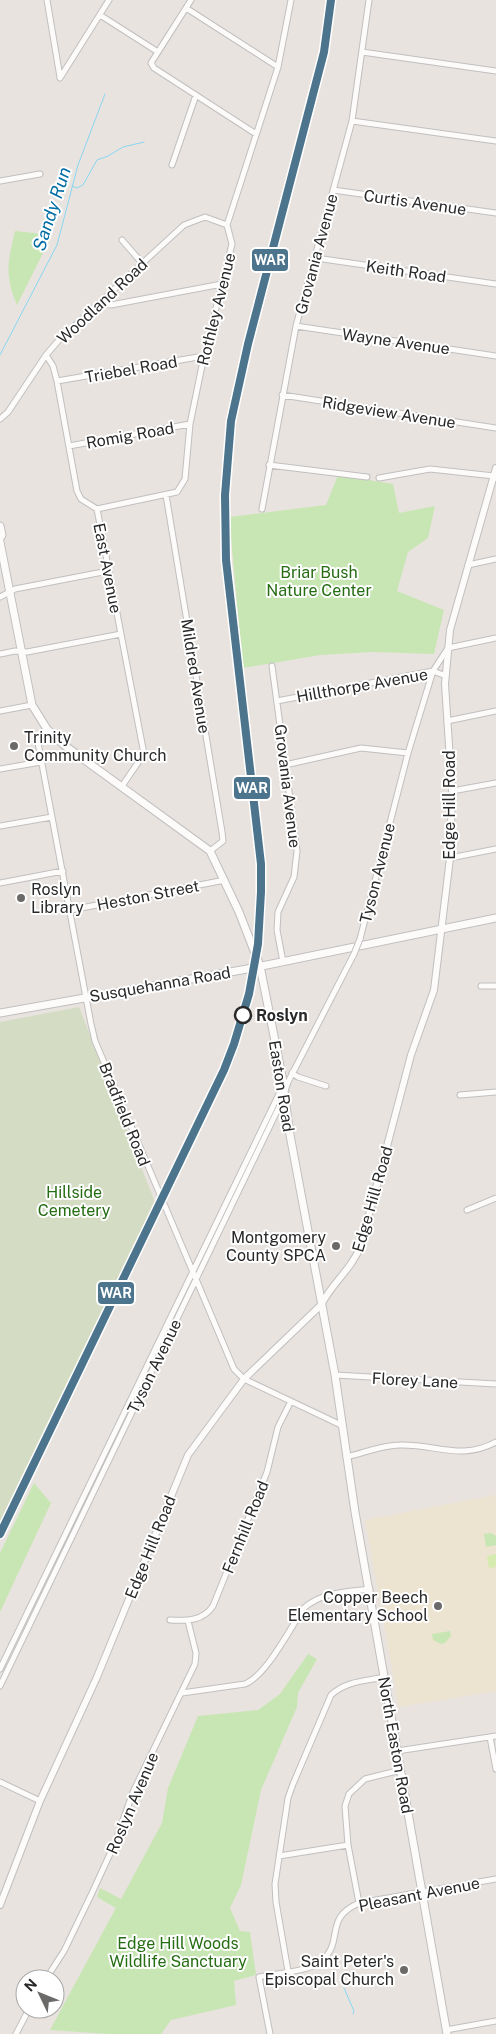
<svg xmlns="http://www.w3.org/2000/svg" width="496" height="2034" font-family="'Public Sans',sans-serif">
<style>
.education{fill:#ece3d1}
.green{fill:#c8e6b3}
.cemetery{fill:#d4ddc4}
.pitch{fill:#d5ebb0}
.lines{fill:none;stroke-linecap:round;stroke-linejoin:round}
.stream{stroke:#8ad6f2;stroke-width:1}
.minor-casing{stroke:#c1bfc0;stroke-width:7}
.tertiary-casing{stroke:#c1bfc0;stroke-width:8}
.secondary-casing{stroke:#c1bfc0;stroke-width:9}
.minor{stroke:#fcfbfa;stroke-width:5}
.tertiary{stroke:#fcfbfa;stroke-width:6}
.secondary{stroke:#fcfbfa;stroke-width:7}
.minor-bridge-casing{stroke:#c1bfc0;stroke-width:7;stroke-linecap:butt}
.minor-bridge{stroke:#fcfbfa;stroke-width:5}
.rail-1-casing{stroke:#fff;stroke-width:11}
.rail-1{stroke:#4c748c;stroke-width:8}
.poi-dot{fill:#6c6a68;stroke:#fff;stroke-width:2}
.stop-dot{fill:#fff;stroke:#292929;stroke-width:2.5}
.labels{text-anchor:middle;stroke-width:4;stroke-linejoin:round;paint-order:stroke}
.street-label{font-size:16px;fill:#292929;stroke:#fff}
.park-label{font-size:16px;fill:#256c13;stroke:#fff}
.poi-label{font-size:16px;fill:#292929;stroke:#fff;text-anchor:end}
.stop-label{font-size:16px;font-weight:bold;fill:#292929;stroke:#fff;text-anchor:start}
.water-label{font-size:18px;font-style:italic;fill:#016ca5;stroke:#fff}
.line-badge{stroke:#fff;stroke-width:2}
.badge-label{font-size:14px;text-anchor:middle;font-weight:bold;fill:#fff}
</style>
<rect width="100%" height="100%" fill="#e8e3de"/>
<!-- education -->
<path class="education" d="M496,1495V1691L399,1707L365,1520Z"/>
<!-- green -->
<path class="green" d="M15,231L52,235L17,305C4,274 8,262 15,231Z
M338,475L393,484L399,513L435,506L428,538L408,552L397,591L444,610L434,654L373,652L320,655L243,668L229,517L326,505Z
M34,1483L51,1503L0,1612V1553Z
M491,1533L496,1536V1545L486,1547L484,1534Z
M450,1631L451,1636L445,1643L441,1644L433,1640L432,1634Z
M308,1654L317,1659L298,1693L297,1707L261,1790L241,1885L230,1908L240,1931L250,1932L256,1975L234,1981L236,2005L171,2020L161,2034H109L50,2030L116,1908L97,1897L100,1888L121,1899L162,1823L168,1788L198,1716L258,1710L280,1694Z"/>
<!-- cemetery -->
<path class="cemetery" d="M79,1007L156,1205L0,1522V1022Z"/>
<!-- pitch -->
<path class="pitch" d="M496,1554V1567L489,1568L487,1556Z"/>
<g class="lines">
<!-- stream -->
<path class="stream" d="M72,186L77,188L83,185L97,160L108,156L123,147L144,142
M0,355L57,245L78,165L105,94
M344,1988L354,2011L353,2014"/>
<!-- minor casing -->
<g class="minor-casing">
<path id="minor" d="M47,0L60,77
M186,8L278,67
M100,15L158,52L151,63L154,68L256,134
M158,52L191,0
M362,52L496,71
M60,78L109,0
M352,121L496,141
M172,165L196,95
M0,181L40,174
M333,190L496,213
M122,240L142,263
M316,258L496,284
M98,304L111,305L222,284
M296,326L496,356
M46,355L53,366L57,381L77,491L81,499L97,509L144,754L122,786
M57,381L204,356
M282,395L496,428
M0,419L8,412L46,355L59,340L184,225L205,217L227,225
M69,446L190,424
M269,465L367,477
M379,478L430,469L494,476L496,478
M166,495L222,832L223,841L210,851
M97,509L177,492L185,479L190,424L204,356L232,244L227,225L278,67L291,0
M262,509L296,326L352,121L369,0
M468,565L496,559
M0,597L15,589L108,571
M0,654L15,651L27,652L121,634
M272,666L297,851L294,877L278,912L277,930L283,962
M277,701L433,671L446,676
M0,711L32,705
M447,721L496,711
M47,729L38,738V743L91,1024L95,1041L234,1369L244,1379L341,1425
M285,765L361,748L408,753
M0,769L41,762
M452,791L496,783
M0,826L52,817
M450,858L496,849
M0,883L63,871
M71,910L225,880
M360,939L408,753L433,671L448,648L496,638
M481,986H496
M292,1073L298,1077L326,1086
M460,1095L496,1092
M467,1210L496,1198
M335,1375L496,1384
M346,1457C364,1453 382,1445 400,1445C436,1444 461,1461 496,1442
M170,1620C187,1621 203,1621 213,1606L267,1472L278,1427L290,1403
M0,1669L279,1094L283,1090
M0,1686L280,1105L288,1082L354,954
M182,1693L245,1684C267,1675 290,1628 304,1608C322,1592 347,1592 370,1589
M490,1737L496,1769
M397,1751L496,1736
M0,1782L40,1801
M279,1856L348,1845
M359,1903L348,1845L345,1806L349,1794L365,1779L401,1770
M288,1971L276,1902L275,1884L288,1798L293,1784L331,1695C346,1681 365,1681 385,1677
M46,1979L64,1951L92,1893L115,1843L133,1792L195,1664L196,1653L188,1621
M446,2030L496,2021
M16,2034L29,2009
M270,2034L259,1977C276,1973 307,1972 320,1962C346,1942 322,1919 359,1903L496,1879"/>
</g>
<!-- tertiary casing -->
<g class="tertiary-casing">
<path id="tertiary" d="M0,1905L40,1801L97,1677L188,1455L244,1379L321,1305C332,1283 352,1269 361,1245L411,1055L434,990L450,858L452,791L445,684L450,630L496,468"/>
</g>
<!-- secondary casing -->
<g class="secondary-casing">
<path id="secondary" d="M0,526L2,535L0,538
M0,542L32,705L47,729L64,745L210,851L239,912L260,966L282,1076L290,1135L335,1375L355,1512L447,2034
M0,1013L247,969L496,918"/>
</g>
<!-- minor -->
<use href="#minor" class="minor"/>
<!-- tertiary -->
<use href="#tertiary" class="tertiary"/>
<!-- secondary -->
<use href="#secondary" class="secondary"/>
<!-- minor-bridge casing -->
<g class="minor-bridge-casing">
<path id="minor-bridge" d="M354,954L360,939"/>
</g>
<!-- minor-bridge -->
<use href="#minor-bridge" class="minor-bridge"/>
<!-- rail-1 casing -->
<g class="rail-1-casing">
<path id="rail-1" d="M0,1534L224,1070L234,1044L249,994L258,944L261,892V864L226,560L225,495L231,421L248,344L324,52L331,0"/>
</g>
<!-- rail-1 -->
<use href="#rail-1" class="rail-1"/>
</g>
<!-- markers -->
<g class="poi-dot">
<circle cx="14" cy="746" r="5"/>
<circle cx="21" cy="898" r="5"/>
<circle cx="336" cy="1246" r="5"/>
<circle cx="438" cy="1606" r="5"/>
<circle cx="404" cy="1970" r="5"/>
</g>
<circle class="stop-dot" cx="243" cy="1015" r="8"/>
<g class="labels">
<!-- street labels -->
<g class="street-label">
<text transform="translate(415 202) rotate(8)" y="6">Curtis Avenue</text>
<text transform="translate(316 254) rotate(-75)" y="6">Grovania Avenue</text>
<text transform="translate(406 271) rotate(8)" y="6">Keith Road</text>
<text transform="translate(102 301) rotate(-43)" y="6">Woodland Road</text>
<text transform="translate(216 309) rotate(-76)" y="6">Rothley Avenue</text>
<text transform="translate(396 341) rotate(8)" y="6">Wayne Avenue</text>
<text transform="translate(131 369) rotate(-10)" y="6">Triebel Road</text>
<text transform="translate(389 412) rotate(9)" y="6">Ridgeview Avenue</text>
<text transform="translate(130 435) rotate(-10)" y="6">Romig Road</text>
<text transform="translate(108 568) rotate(79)" y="6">East Avenue</text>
<text transform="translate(196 676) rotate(81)" y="6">Mildred Avenue</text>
<text transform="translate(362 685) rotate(-10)" y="6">Hillthorpe Avenue</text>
<text transform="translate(288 786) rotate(83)" y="6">Grovania Avenue</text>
<text transform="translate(449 805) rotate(-90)" y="6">Edge Hill Road</text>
<text transform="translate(377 873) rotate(-76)" y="6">Tyson Avenue</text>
<text transform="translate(148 895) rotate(-11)" y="6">Heston Street</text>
<text transform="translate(160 984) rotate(-10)" y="6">Susquehanna Road</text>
<text transform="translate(282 1086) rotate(81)" y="6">Easton Road</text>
<text transform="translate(125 1114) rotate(68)" y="6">Bradfield Road</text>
<text transform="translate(372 1199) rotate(-74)" y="6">Edge Hill Road</text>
<text transform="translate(154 1366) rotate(-64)" y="6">Tyson Avenue</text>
<text transform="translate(415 1380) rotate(3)" y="6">Florey Lane</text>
<text transform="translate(245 1527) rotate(-68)" y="6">Fernhill Road</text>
<text transform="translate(150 1547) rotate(-68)" y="6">Edge Hill Road</text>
<text transform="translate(396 1745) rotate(80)" y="6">North Easton Road</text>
<text transform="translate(132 1803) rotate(-67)" y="6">Roslyn Avenue</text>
<text transform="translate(419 1894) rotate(-11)" y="6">Pleasant Avenue</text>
</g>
<!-- park labels -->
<g class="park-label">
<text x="319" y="578">Briar Bush<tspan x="319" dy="18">Nature Center</tspan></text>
<text x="74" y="1198">Hillside<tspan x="74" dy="18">Cemetery</tspan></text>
<text x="178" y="1949">Edge Hill Woods<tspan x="178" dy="18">Wildlife Sanctuary</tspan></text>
</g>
<!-- poi labels -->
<g class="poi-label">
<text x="24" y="743" text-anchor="start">Trinity<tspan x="24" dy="18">Community Church</tspan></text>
<text x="31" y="895" text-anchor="start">Roslyn<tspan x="31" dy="18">Library</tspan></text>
<text x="326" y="1243">Montgomery<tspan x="326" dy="18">County SPCA</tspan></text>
<text x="428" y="1603">Copper Beech<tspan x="428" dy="18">Elementary School</tspan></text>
<text x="394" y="1967">Saint Peter's<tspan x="394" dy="18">Episcopal Church</tspan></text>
</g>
<!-- stop labels -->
<g class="stop-label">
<text x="256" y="1021">Roslyn</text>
</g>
<!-- water labels -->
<g class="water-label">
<text transform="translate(52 209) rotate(-72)" y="6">Sandy Run</text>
</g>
</g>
<g class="line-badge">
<rect x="251" y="248" width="38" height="24" rx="5" fill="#4c748c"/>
<rect x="233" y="776" width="38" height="24" rx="5" fill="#4c748c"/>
<rect x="97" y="1281" width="38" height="24" rx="5" fill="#4c748c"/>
</g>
<g class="badge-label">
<text x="270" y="265">WAR</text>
<text x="252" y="793">WAR</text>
<text x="116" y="1298">WAR</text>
</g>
<!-- north arrow -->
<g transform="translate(40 1994) rotate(313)"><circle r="24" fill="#ffffff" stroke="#a9a9a9"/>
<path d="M0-4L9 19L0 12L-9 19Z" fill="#6c6a68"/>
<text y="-8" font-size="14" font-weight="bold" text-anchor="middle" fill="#292929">N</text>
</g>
</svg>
